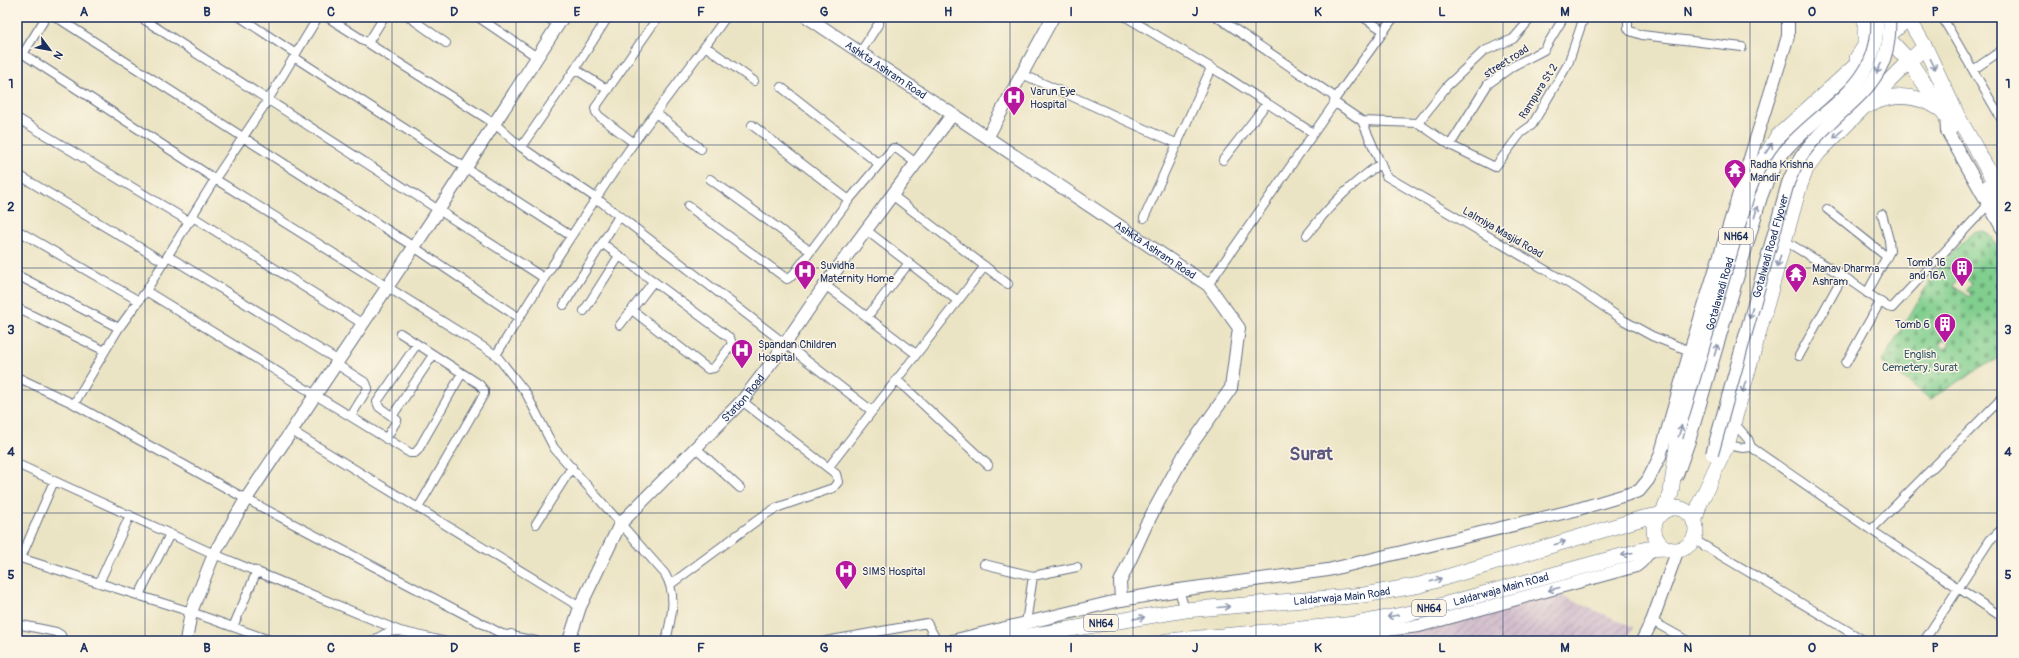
<svg xmlns="http://www.w3.org/2000/svg" width="2019" height="658" font-family="Pangolin,sans-serif">
<style>
.industrial{fill:url(#industrial-furrows)}
.cemetery{fill:url(#cemetery-stones);stroke:#4e7f76;fill-rule:evenodd}
.lines{fill:none;stroke-linecap:round;stroke-linejoin:round}
.street-casing{stroke:#646e82;stroke-width:10}
.secondary-casing{stroke:#646e82;stroke-width:14}
.highway-casing{stroke:#646e82;stroke-width:16}
.street{stroke:#fff;stroke-width:8}
.secondary{stroke:#fff;stroke-width:12}
.highway{stroke:#fff;stroke-width:15}
.secondary-bridge-casing{stroke:#646e82;stroke-width:14;stroke-linecap:butt}
.secondary-bridge{stroke:#fff;stroke-width:12}
.oneway{stroke:#8d97ae}
.grid{fill:none;stroke:#1b2f5e;stroke-width:1;stroke-opacity:0.55}
.labels{text-anchor:middle;stroke-width:3;stroke-linejoin:round;paint-order:stroke}
.shield{fill:#fcf5e5;stroke:#5e6a86;stroke-width:1}
.shield-label{font-size:10px;font-weight:bold;fill:#1b2f5e}
.street-label{font-size:11px;fill:#1b2f5e;stroke:#fcf5e5}
.poi-label{font-size:11px;fill:#1b2f5e;stroke:#fcf5e5;text-anchor:start}
.park-label{font-size:11px;fill:#34576a;stroke:#fcf5e5}
.town-label{font-size:19px;font-weight:bold;fill:#5a5880;stroke:#fcf5e5}
.neatline{fill:none;stroke:#1b2f5e;stroke-width:1.5}
.grid-label{font-size:13px;text-anchor:middle;font-weight:bold;fill:#1b2f5e}
</style>
<defs>
<pattern id="industrial-furrows" width="10" height="10" patternUnits="userSpaceOnUse"><rect width="10" height="10" fill="#d1bdcc"/><path d="M-1 1l2-2M0 10L10 0M9 11l2-2" fill="none" stroke="#a99aa9"/></pattern>
<pattern id="cemetery-stones" width="16" height="16" patternUnits="userSpaceOnUse"><rect width="16" height="16" fill="#81cf8e"/><path d="M2 7V4a2 2 0 0 1 4 0v3zM10 15v-3a2 2 0 0 1 4 0v3z" fill="#69a877"/></pattern>
</defs>
<rect width="100%" height="100%" fill="#fcf5e5"/>
<filter id="ink" filterUnits="userSpaceOnUse"><feTurbulence type="fractalNoise" baseFrequency=".025" numOctaves="2"/><feDisplacementMap in="SourceGraphic" scale="8" xChannelSelector="R" yChannelSelector="G"/><feConvolveMatrix kernelMatrix="1 2 1 2 8 2 1 2 1" color-interpolation-filters="sRGB"/></filter>
<filter id="wash" filterUnits="userSpaceOnUse"><feTurbulence type="fractalNoise" baseFrequency=".012" numOctaves="4" result="noise"/><feDisplacementMap in="SourceGraphic" scale="16" xChannelSelector="R" yChannelSelector="G"/><feGaussianBlur stdDeviation="0.9" result="paint"/><feColorMatrix in="noise" values="0 0 0 0 0 0 0 0 0 0 0 0 0 0 0 0 0 1.4 0 .05"/><feComposite in="paint" operator="in"/></filter>
<g filter="url(#wash)">
<rect width="100%" height="100%" fill="#ebe4c4"/>
<!-- industrial -->
<path class="industrial" d="M1555,593L1633,627L1626,641H1351L1352,638Z"/>
<!-- cemetery -->
<path class="cemetery" d="M1984,231L1991,236L2002,253V311L2000,310L1997,314L2002,317V355L1930,399L1882,362L1938,267L1972,233ZM1961,275L1972,283L1966,290L1971,294L1969,297L1953,286ZM1944,339L1950,343L1945,350L1939,345Z"/>
</g>
<g filter="url(#ink)">
<g class="lines">
<!-- street casing -->
<g class="street-casing">
<path id="street" d="M56,17L414,247L519,318
M140,17L544,278
M240,17L296,54
M327,17L495,124L521,147L596,198L872,411
M409,17L446,43
M478,17L537,57
M547,17L558,25
M1126,17L1222,74L1313,133
M1363,17L1384,31
M1628,17V28L1630,31L1642,35L1742,47
M1942,17L2002,120
M368,43L384,17
M705,46L754,81
M17,50L215,179L496,355L526,393L554,448L665,574C678,596 671,618 666,641
M860,53L879,23V17
M23,54L46,17
M294,57L571,236
M575,69L608,90
M1973,70L2002,50
M1022,74L1178,144
M781,87L879,164
M1335,99L1394,17
M1334,102L1362,121L1386,176L1578,289L1623,320L1652,336L1690,351
M657,114L701,149
M17,118L190,222
M1362,121L1418,123L1450,145L1495,167L1521,133L1532,125L1568,64L1584,17
M1418,123L1447,86L1484,51L1513,39L1532,17
M752,125L849,200
M634,143L599,116L596,112L595,108L658,17
M1450,145L1488,84L1513,66L1544,50L1564,17
M521,147L575,69L608,17
M1223,160L1267,103
M17,174L164,262
M710,179L810,251
M892,195L1008,284
M688,206L787,279L792,276L849,200L893,148H896L916,163
M1827,209L1887,257
M193,217L363,324
M1144,218L1211,68
M17,230L139,301
M866,230L958,301
M1307,235C1330,205 1350,185 1381,163
M1785,241L1843,276L1888,307L1892,308L1988,205
M602,243L730,338L732,344L714,368L708,369L632,310
M168,256L339,361
M17,275L119,328
M825,285L916,354
M1208,285L1334,104L1335,99L1332,95L1217,17
M146,291L410,453H415L418,450L462,373
M1867,293L1890,251L1889,240L1882,214
M564,305L619,216
M17,308L105,351L119,328L146,291L215,179L268,100L318,17
M584,311L619,256
M867,317L909,263
M620,325L653,282
M400,333L479,384L484,390V394L418,508
M496,355C540,284 585,213 633,144C663,101 696,60 726,17
M1799,356L1843,276
M1846,363L1880,302
M336,364L366,383L368,388L351,416
M17,377L74,404L246,499L502,634L536,641
M897,380L988,465
M74,404L105,351
M393,415L433,355
M292,431L580,607
M386,439L397,420L379,407L377,402L417,344
M1727,445L1743,448L1751,447L1748,439L1734,423
M1751,447L1871,530L2002,617
M696,448L740,488
M17,464L214,554L400,631
M828,468L985,266
M536,524L572,467
M1871,530L2002,398
M1693,539L1865,641
M17,557L191,612L272,641
M21,558L54,481
M984,564L1033,576L1077,567
M99,583L130,515
M671,584L763,516L776,508L833,488L838,482L836,474L742,401
M1179,590L1185,610
M139,595L170,534
M1652,621L1688,641
M1026,623L1033,576
M17,624L56,632L61,635L62,641
M233,627L257,571
M372,641L388,632L400,631L443,641
M826,641L927,623L937,641
M1924,641L1990,540L2002,529"/>
</g>
<!-- secondary casing -->
<g class="secondary-casing">
<g id="secondary">
<path id="s1" d="M807,17L1208,285L1239,328L1231,388L1184,455L1146,525L1120,582L1121,600"/>
<path d="M1946,114L1947,131L2002,228"/>
<path d="M988,136L1053,17"/>
<path d="M1677,475L1689,441"/>
<path d="M186,641L191,612L214,554L246,499L438,211L563,17"/>
<path d="M510,641L511,636"/>
<path id="s2" d="M569,641L580,607L620,524L742,401L776,357L825,285L952,115"/>
<path d="M952,641L1121,600L1179,590L1328,570L1575,510L1639,491L1648,480L1660,456L1690,351L1788,36V17"/>
<path d="M1297,641L1419,626L1636,566L1641,562L1652,549"/>
<path d="M1642,641L1652,621L1678,549"/>
</g>
</g>
<!-- highway casing -->
<g class="highway-casing">
<g id="highway">
<path d="M1886,36L1909,61L1953,126"/>
<path d="M1857,58L1865,46V17"/>
<path d="M1869,105C1894,92 1918,94 1942,110"/>
<path d="M1988,187L2002,210"/>
<circle cx="1675" cy="529" r="21"/>
<path id="s3" d="M1664,510L1671,493L1678,438L1753,178L1777,137L1908,18L1925,47L1958,117L2002,195"/>
<path d="M1694,522L1700,503L1728,442L1799,188L1806,169L1819,152L1909,61L1925,47"/>
<path id="s4" d="M998,641L1185,610L1364,595L1420,585L1643,518L1659,515"/>
<path id="s5" d="M1167,641L1356,624L1421,611L1647,549L1665,548"/>
</g>
</g>
<!-- street -->
<use href="#street" class="street"/>
<!-- secondary -->
<use href="#secondary" class="secondary"/>
<!-- highway -->
<use href="#highway" class="highway"/>
<!-- secondary-bridge casing -->
<g class="secondary-bridge-casing">
<g id="secondary-bridge">
<path d="M1689,441L1761,197C1768,179 1775,161 1789,146C1827,104 1882,84 1877,17"/>
<path id="s6" d="M1712,454L1788,183C1793,171 1797,161 1805,151C1841,102 1894,90 1889,17"/>
</g>
</g>
<!-- secondary-bridge -->
<use href="#secondary-bridge" class="secondary-bridge"/>
</g>
<!-- one-way arrows -->
<defs><path id="oneway-shaft" d="M-6 0H5M1.5-3L5.5 0L1.5 3" fill="none" stroke-width="1.6" stroke-linecap="round" stroke-linejoin="round"/></defs>
<g class="oneway">
<use href="#oneway-shaft" transform="translate(1933 64) rotate(64)"/>
<use href="#oneway-shaft" transform="translate(1879 68) rotate(114)"/>
<use href="#oneway-shaft" transform="translate(1838 134) rotate(136)"/>
<use href="#oneway-shaft" transform="translate(1769 148) rotate(-57)"/>
<use href="#oneway-shaft" transform="translate(1756 212) rotate(-74)"/>
<use href="#oneway-shaft" transform="translate(1779 261) rotate(106)"/>
<use href="#oneway-shaft" transform="translate(1751 313) rotate(106)"/>
<use href="#oneway-shaft" transform="translate(1716 350) rotate(-74)"/>
<use href="#oneway-shaft" transform="translate(1744 387) rotate(106)"/>
<use href="#oneway-shaft" transform="translate(1680 431) rotate(-74)"/>
<use href="#oneway-shaft" transform="translate(1560 543) rotate(-17)"/>
<use href="#oneway-shaft" transform="translate(1627 554) rotate(165)"/>
<use href="#oneway-shaft" transform="translate(1436 580) rotate(-17)"/>
<use href="#oneway-shaft" transform="translate(1554 589) rotate(165)"/>
<use href="#oneway-shaft" transform="translate(1224 607) rotate(-5)"/>
<use href="#oneway-shaft" transform="translate(1393 616) rotate(168)"/>
<use href="#oneway-shaft" transform="translate(1139 618) rotate(-9)"/>
</g>
</g>
<!-- grid -->
<path class="grid" d="M145,17V641M269,17V641M392,17V641M516,17V641M639,17V641M763,17V641M886,17V641M1010,17V641M1133,17V641M1256,17V641M1380,17V641M1503,17V641M1627,17V641M1750,17V641M1874,17V641M17,145H2002M17,268H2002M17,390H2002M17,513H2002"/>
<!-- icons -->
<defs>
<g id="hospital-pin" transform="scale(1.15)"><path d="M0 17L-7.5 6A9.5 9.5 0 1 1 7.5 6Z" fill="#b5179e" stroke="#fcf5e5"/><path d="M-5-5h3v3.5h4V-5h3V5h-3V1.5h-4V5h-3Z" fill="#fff"/></g>
<g id="temple-pin" transform="scale(1.15)"><path d="M0 17L-7.5 6A9.5 9.5 0 1 1 7.5 6Z" fill="#b5179e" stroke="#fcf5e5"/><path d="M0-6L5-2H3V0L6.5 2.5H4V6H1.5V3h-3V6H-4V2.5H-6.5L-3 0V-2H-5Z" fill="#fff"/></g>
<g id="building-pin" transform="scale(1.15)"><path d="M0 17L-7.5 6A9.5 9.5 0 1 1 7.5 6Z" fill="#b5179e" stroke="#fcf5e5"/><path d="M-4-6H4V6H1V3H-1V6H-4ZM-2.5-4.3h1.7v1.8h-1.7ZM.8-4.3h1.7v1.8H.8ZM-2.5-1h1.7V.8h-1.7ZM.8-1h1.7V.8H.8Z" fill="#fff"/></g>
</defs>
<g fill-rule="evenodd">
<use href="#hospital-pin" x="1014" y="97"/>
<use href="#temple-pin" x="1735" y="170"/>
<use href="#building-pin" x="1962" y="268"/>
<use href="#hospital-pin" x="805" y="271"/>
<use href="#temple-pin" x="1796" y="274"/>
<use href="#building-pin" x="1945" y="324"/>
<use href="#hospital-pin" x="742" y="350"/>
<use href="#hospital-pin" x="846" y="571"/>
</g>
<g class="labels">
<!-- shield labels -->
<g class="shield">
<rect x="1719" y="228" width="34" height="16" rx="3"/>
<rect x="1412" y="600" width="34" height="16" rx="3"/>
<rect x="1084" y="615" width="34" height="16" rx="3"/>
</g>
<g class="shield-label">
<text x="1736" y="240">NH64</text>
<text x="1429" y="612">NH64</text>
<text x="1101" y="627">NH64</text>
</g>
<!-- street labels -->
<g class="street-label">
<text transform="translate(1506 61) rotate(-33)" y="4">street road</text>
<text dy="4" stroke="none"><textPath href="#s1" startOffset="95">Ashkta Ashram Road</textPath></text>
<text transform="translate(1538 91) rotate(-58)" y="4">Rampura St 2</text>
<text transform="translate(1503 232) rotate(30)" y="4">Lalmiya Masjid Road</text>
<text dy="4" stroke="none"><textPath href="#s6" startOffset="216">Gotalwadi Road Flyover</textPath></text>
<text dy="4" stroke="none"><textPath href="#s1" startOffset="419">Ashkta Ashram Road</textPath></text>
<text dy="4" stroke="none"><textPath href="#s3" startOffset="224">Gotalawadi Road</textPath></text>
<text dy="4" stroke="none"><textPath href="#s2" startOffset="304">Station Road</textPath></text>
<text dy="4" stroke="none"><textPath href="#s5" startOffset="339">Laldarwaja Main ROad</textPath></text>
<text dy="4" stroke="none"><textPath href="#s4" startOffset="347">Laldarwaja Main Road</textPath></text>
</g>
<!-- poi labels -->
<g class="poi-label">
<text x="1030" y="95">Varun Eye<tspan x="1030" dy="13">Hospital</tspan></text>
<text x="1750" y="168">Radha Krishna<tspan x="1750" dy="13">Mandir</tspan></text>
<text x="1946" y="266" text-anchor="end">Tomb 16<tspan x="1946" dy="13">and 16A</tspan></text>
<text x="820" y="269">Suvidha<tspan x="820" dy="13">Maternity Home</tspan></text>
<text x="1812" y="272">Manav Dharma<tspan x="1812" dy="13">Ashram</tspan></text>
<text x="1930" y="328" text-anchor="end">Tomb 6</text>
<text x="758" y="348">Spandan Children<tspan x="758" dy="13">Hospital</tspan></text>
<text x="862" y="575">SIMS Hospital</text>
</g>
<!-- park labels -->
<g class="park-label">
<text x="1920" y="358">English<tspan x="1920" dy="13">Cemetery, Surat</tspan></text>
</g>
<!-- town labels -->
<g class="town-label">
<text x="1311" y="460">Surat</text>
</g>
</g>
<!-- margin -->
<rect width="2019" height="658" fill="none" stroke="#fcf5e5" stroke-width="44"/>
<!-- north arrow -->
<g transform="translate(50 50) rotate(122)" stroke="#fcf5e5" stroke-width="3" paint-order="stroke">
<path d="M0-3L7 15L0 10L-7 15Z" fill="#1b2f5e"/>
<text y="-6" font-size="11" font-weight="bold" text-anchor="middle" fill="#1b2f5e">N</text>
</g>
<rect x="22" y="22" width="1975" height="614" class="neatline"/>
<g class="grid-label">
<text x="84" y="16">A</text>
<text x="207" y="16">B</text>
<text x="331" y="16">C</text>
<text x="454" y="16">D</text>
<text x="577" y="16">E</text>
<text x="701" y="16">F</text>
<text x="824" y="16">G</text>
<text x="948" y="16">H</text>
<text x="1071" y="16">I</text>
<text x="1195" y="16">J</text>
<text x="1318" y="16">K</text>
<text x="1442" y="16">L</text>
<text x="1565" y="16">M</text>
<text x="1688" y="16">N</text>
<text x="1812" y="16">O</text>
<text x="1935" y="16">P</text>
<text x="11" y="88">1</text>
<text x="2008" y="88">1</text>
<text x="11" y="211">2</text>
<text x="2008" y="211">2</text>
<text x="11" y="334">3</text>
<text x="2008" y="334">3</text>
<text x="11" y="456">4</text>
<text x="2008" y="456">4</text>
<text x="11" y="579">5</text>
<text x="2008" y="579">5</text>
<text x="84" y="652">A</text>
<text x="207" y="652">B</text>
<text x="331" y="652">C</text>
<text x="454" y="652">D</text>
<text x="577" y="652">E</text>
<text x="701" y="652">F</text>
<text x="824" y="652">G</text>
<text x="948" y="652">H</text>
<text x="1071" y="652">I</text>
<text x="1195" y="652">J</text>
<text x="1318" y="652">K</text>
<text x="1442" y="652">L</text>
<text x="1565" y="652">M</text>
<text x="1688" y="652">N</text>
<text x="1812" y="652">O</text>
<text x="1935" y="652">P</text>
</g>
</svg>
